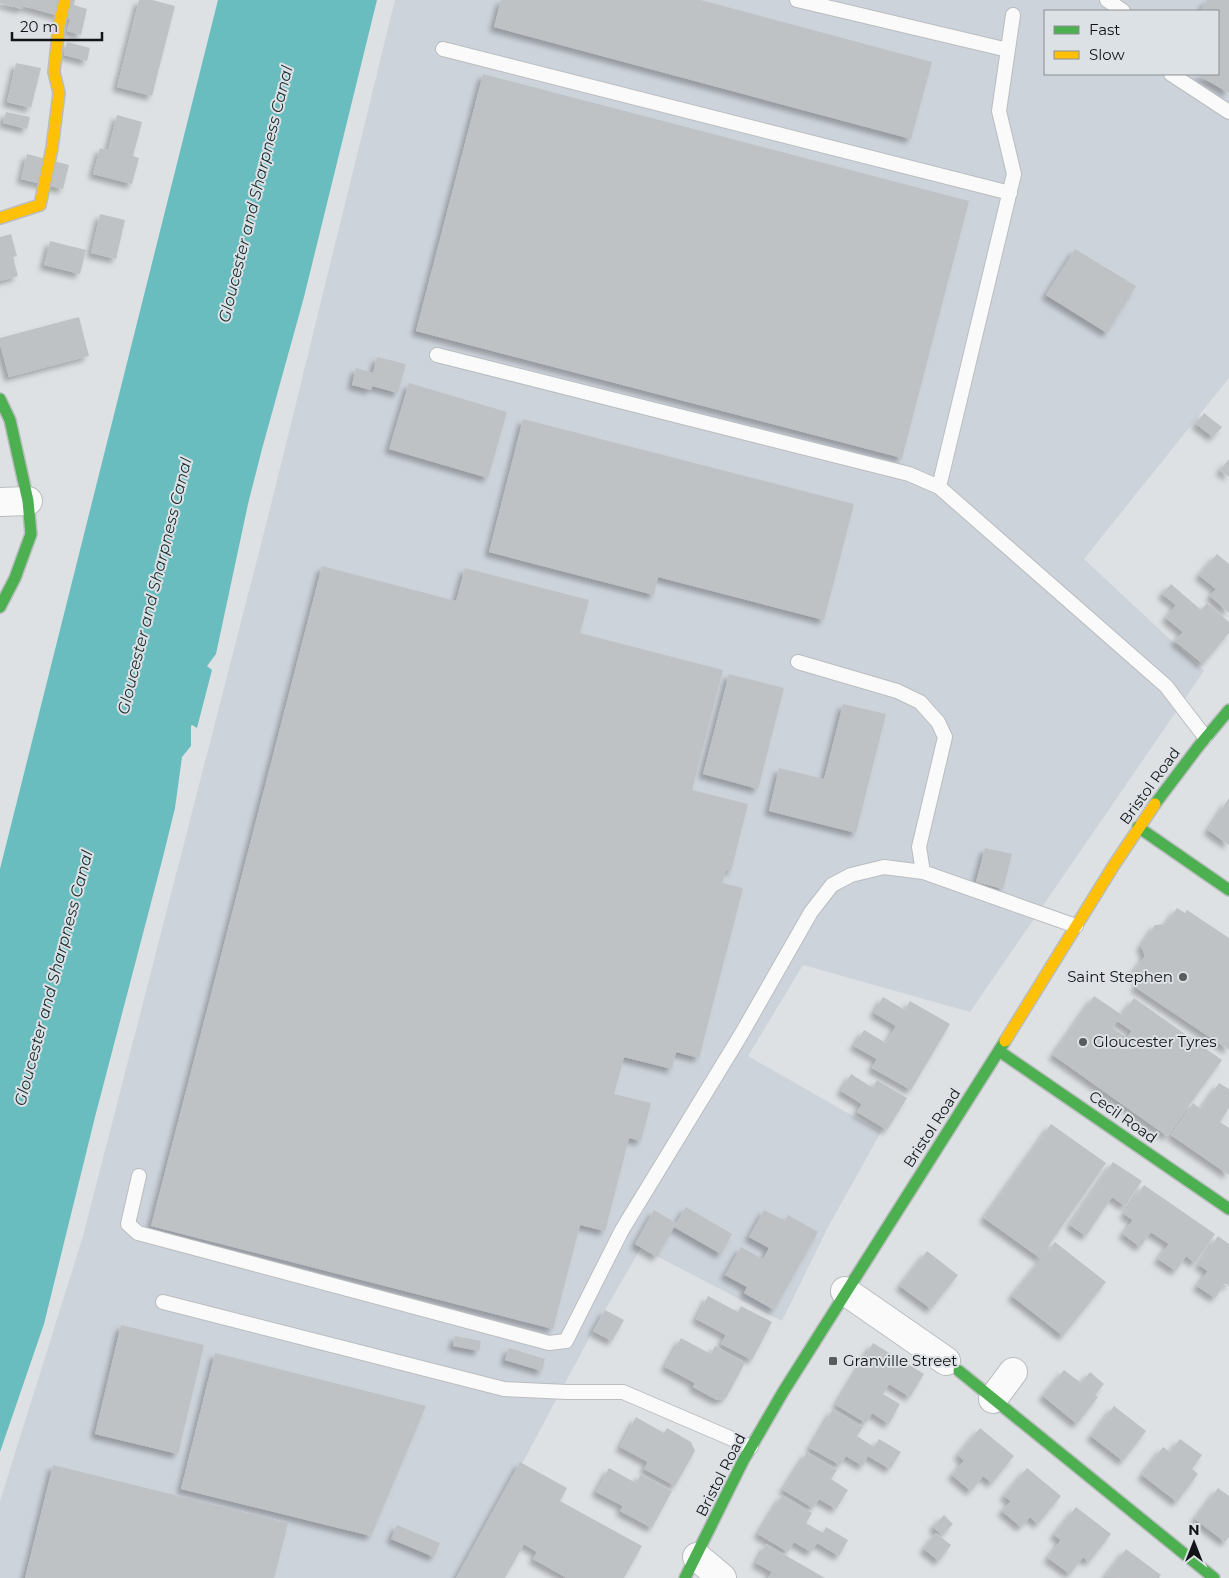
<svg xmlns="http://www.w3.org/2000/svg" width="1229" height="1578" font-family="Montserrat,sans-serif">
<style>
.built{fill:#cdd3db;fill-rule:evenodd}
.water{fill:#6abdbf}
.building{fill:#bfc2c4;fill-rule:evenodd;filter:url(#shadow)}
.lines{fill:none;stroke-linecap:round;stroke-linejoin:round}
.lane-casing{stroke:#babdbf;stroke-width:16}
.street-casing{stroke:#babdbf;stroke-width:30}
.fast-casing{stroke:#babdbf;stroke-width:14}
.slow-casing{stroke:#babdbf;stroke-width:14}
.lane{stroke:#fafafb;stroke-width:14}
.street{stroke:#fafafb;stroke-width:28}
.fast{stroke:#4caf50;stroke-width:11}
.slow{stroke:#ffc107;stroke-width:11}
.poi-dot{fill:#595c5e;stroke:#dce1e6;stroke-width:2}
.labels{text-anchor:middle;stroke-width:4;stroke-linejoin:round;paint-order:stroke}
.street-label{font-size:15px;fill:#121416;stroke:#dce1e6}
.poi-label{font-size:15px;fill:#121416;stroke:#dce1e6;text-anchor:start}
.water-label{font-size:16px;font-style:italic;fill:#192e2e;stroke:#dce1e6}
</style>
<defs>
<filter id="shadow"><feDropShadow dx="-4.5" dy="4.5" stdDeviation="2.5" flood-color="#0004"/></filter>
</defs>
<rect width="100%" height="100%" fill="#dee1e4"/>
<!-- built -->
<path class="built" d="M395,0H1229V378L1084,559L1204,671L970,1012L803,965L748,1056L881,1132L827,1229L782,1321L641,1248L593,1331L461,1578H0V1501L83,1236L270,509ZM1045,11H1218V74H1045Z"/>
<!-- water -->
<path class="water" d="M218,0H377L304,297L262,449L248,504L216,654L207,666L212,670L197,728L192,725L191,726V746L182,757L175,808L163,857L95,1117L44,1324L0,1452V869Z"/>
<!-- building -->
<path class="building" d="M0,0H75L74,5L87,9L81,35L67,31L70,19L23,6L22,9L0,3Z
M139,0H152L175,6L152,96L117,87Z
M501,0H701L932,62L911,139L494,27Z
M1207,0H1229V93L1196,74H1218V11H1200Z
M67,42L90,48L87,61L64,55Z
M16,63L41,68L31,108L7,102Z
M483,74L969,201L902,458L416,331Z
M6,112L30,117L27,129L3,123Z
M117,115L142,122L133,156L139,158L132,184L93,174L100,148L108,150Z
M27,154L69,165L63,189L21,179Z
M100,214L125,220L116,259L91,253Z
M11,234L17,256L13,257L18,276L0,281V237Z
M50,241L86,250L80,274L44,265Z
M1075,249L1136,286L1107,333L1046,295Z
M79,317L89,356L9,377L0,344V338Z
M377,357L406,364L398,393L372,386L371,390L352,385L356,368L373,373Z
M409,383L507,412L488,478L389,449Z
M1204,413L1222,427L1213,437L1196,424Z
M523,419L854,504L824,620L658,577L654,595L489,552Z
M1229,459V477L1220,470Z
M1217,554L1229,564V613L1210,596L1216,589L1199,575Z
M322,566L456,601L465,568L589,600L580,633L723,670L692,790L748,804L731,871L726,870L722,883L743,888L699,1058L676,1052L672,1069L624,1057L614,1094L651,1103L641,1141L629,1138L605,1231L580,1225L553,1329L151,1226Z
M1171,584L1201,610L1207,603L1229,622V633L1203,664L1175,641L1183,632L1166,618L1176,605L1162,594Z
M729,674L784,688L758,789L703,774Z
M843,704L886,714L856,833L769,811L779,768L824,779Z
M1229,798V845L1208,830Z
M985,848L1012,854L1003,889L976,882Z
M1177,908L1185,913L1187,910L1229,938V1050L1135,987L1140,980L1132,974L1145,956L1141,946L1155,925L1166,924Z
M1094,996L1122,1015L1134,998L1222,1060L1167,1136L1053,1055ZM1117,1021L1132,1031L1127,1038L1113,1028Z
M883,997L905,1010L910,1001L950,1024L911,1090L872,1068L877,1059L854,1046L864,1030L886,1043L891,1035L896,1026L874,1013Z
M851,1074L873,1088L877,1080L907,1098L887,1130L857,1112L862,1104L841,1091Z
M1219,1083L1229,1089V1108L1220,1122L1229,1128V1175L1171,1135L1193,1103L1201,1109Z
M1051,1124L1106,1163L1040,1258L984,1218Z
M1113,1162L1142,1181L1125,1206L1112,1197L1086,1236L1070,1225Z
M1144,1185L1215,1234L1195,1263L1186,1256L1176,1271L1158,1259L1169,1244L1151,1232L1140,1247L1123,1234L1133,1220L1124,1214Z
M686,1207L732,1234L721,1254L674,1227L657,1257L635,1244L654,1210L676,1223Z
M764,1210L785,1221L788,1215L818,1232L774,1310L744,1293L747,1287L725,1275L741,1247L763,1259L769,1248L749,1237Z
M1218,1236L1229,1244V1286L1225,1283L1215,1298L1197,1286L1208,1271L1199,1265Z
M1055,1242L1106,1282L1063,1336L1012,1296Z
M927,1251L958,1275L931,1309L900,1286Z
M708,1296L738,1312L741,1306L772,1322L752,1360L721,1344L726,1335L696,1319Z
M605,1310L624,1320L612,1341L593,1331Z
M121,1325L204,1345L178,1454L95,1434Z
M455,1336L481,1341L479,1351L453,1346Z
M681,1338L711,1354L715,1346L745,1363L726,1398L717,1400L693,1387L695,1383L665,1367Z
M873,1343L924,1374L910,1397L889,1384L883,1394L900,1404L889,1424L872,1413L866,1423L836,1405Z
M509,1348L545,1359L542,1371L505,1360Z
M215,1353L426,1406L371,1536L181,1489Z
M1064,1370L1081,1383L1090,1372L1104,1384L1095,1395L1098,1397L1077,1424L1043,1396Z
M1114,1406L1146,1431L1123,1461L1091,1436Z
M833,1409L863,1427L857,1436L874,1447L879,1439L901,1452L890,1469L868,1456L863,1466L846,1456L840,1465L810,1448Z
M636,1417L664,1433L667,1428L691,1442L695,1451L675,1486L644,1469L648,1462L620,1447Z
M980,1428L1014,1456L992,1483L983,1476L971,1491L952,1475L964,1461L958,1455Z
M1180,1439L1202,1455L1192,1469L1198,1474L1177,1502L1142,1475L1163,1447L1170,1452Z
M807,1452L837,1470L831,1479L848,1490L836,1509L819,1499L813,1508L783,1490Z
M520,1462L567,1488L560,1501L642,1546L624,1578H567L533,1559L537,1552L524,1544L505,1578H456Z
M53,1465L288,1523L274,1578H25Z
M609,1468L636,1483L641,1474L672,1491L652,1528L620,1511L623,1506L596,1492Z
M1027,1468L1061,1496L1038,1524L1030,1517L1021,1527L1002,1511L1011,1501L1004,1496Z
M1218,1488L1229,1496V1537L1225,1542L1195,1519Z
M782,1495L812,1513L806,1523L823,1533L826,1527L848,1540L839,1556L817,1543L811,1552L794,1542L788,1552L758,1534Z
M1076,1507L1111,1534L1089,1562L1083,1557L1070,1574L1048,1558L1061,1540L1054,1535Z
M944,1515L953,1524L942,1535L933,1527Z
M397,1525L440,1543L434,1557L391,1539Z
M936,1533L951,1545L939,1561L924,1549Z
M766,1544L825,1578H768L772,1572L756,1563Z
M1126,1549L1161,1575L1159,1578L1105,1577Z"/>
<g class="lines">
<!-- lane casing -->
<g class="lane-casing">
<path id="lane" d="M797,0L1008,50
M1107,0L1123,11
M443,49L1010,193
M1171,74L1229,112
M437,355L909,474L939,487L1166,686L1205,737
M939,487L1014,174L999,111L1013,15
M798,662L897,691L920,702L938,722L945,737L919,847L923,872
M139,1176L128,1224L138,1233L549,1343L566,1341L622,1230L742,1033L811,912L832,885L851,875L884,867L923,872L1076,926
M163,1302L504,1389L567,1392H623L751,1447"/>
</g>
<!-- street casing -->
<g class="street-casing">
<path id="street" d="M0,502L28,501
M845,1291L946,1361
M993,1399L1013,1372
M697,1557L722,1578"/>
</g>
<!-- fast casing -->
<g class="fast-casing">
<path id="fast" d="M0,399L10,420L28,501L31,534L15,578L0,607
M1155,804L1198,747L1229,710
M1138,827L1229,890
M999,1051L1229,1209
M959,1371L1214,1578
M685,1578L743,1461L783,1392L1005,1041"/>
</g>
<!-- slow casing -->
<g class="slow-casing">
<path id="slow" d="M0,218L40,205L52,148L59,93L54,72L59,25L65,0
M1005,1041L1114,865L1155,804"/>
</g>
<!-- lane -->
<use href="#lane" class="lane"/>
<!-- street -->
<use href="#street" class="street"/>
<!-- fast -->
<use href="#fast" class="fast"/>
<!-- slow -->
<use href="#slow" class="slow"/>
</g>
<!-- markers -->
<g class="poi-dot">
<circle cx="1183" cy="977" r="5"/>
<circle cx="1083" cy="1042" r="5"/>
<rect x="828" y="1356" width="10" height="10" rx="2.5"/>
</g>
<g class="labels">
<!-- street labels -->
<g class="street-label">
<text transform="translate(1150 786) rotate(-54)" y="5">Bristol Road</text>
<text transform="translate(1123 1117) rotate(35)" y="5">Cecil Road</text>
<text transform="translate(932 1128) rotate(-57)" y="5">Bristol Road</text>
<text transform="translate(721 1475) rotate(-63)" y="5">Bristol Road</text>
</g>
<!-- poi labels -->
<g class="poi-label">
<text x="1173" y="982" text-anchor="end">Saint Stephen</text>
<text x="1093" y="1047">Gloucester Tyres</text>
<text x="843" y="1366">Granville Street</text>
</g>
<!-- water labels -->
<g class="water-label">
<text transform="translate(255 194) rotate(-76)" y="6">Gloucester and Sharpness Canal</text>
<text transform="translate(154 586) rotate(-76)" y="6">Gloucester and Sharpness Canal</text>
<text transform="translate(53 978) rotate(-75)" y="6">Gloucester and Sharpness Canal</text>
</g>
</g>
<!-- legend -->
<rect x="1044" y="10" width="175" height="65" fill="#dce1e6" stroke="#8b8f93"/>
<rect x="1054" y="26" width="25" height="8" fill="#4caf50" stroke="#8b8f93"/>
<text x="1089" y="35" font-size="15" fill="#121416">Fast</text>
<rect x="1054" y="51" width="25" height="8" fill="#ffc107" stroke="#8b8f93"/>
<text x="1089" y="60" font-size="15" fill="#121416">Slow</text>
<!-- north arrow -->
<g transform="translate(1194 1543)" stroke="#dce1e6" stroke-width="4" paint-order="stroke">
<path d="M0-4L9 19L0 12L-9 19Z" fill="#121416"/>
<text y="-8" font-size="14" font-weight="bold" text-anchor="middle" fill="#121416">N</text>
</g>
<!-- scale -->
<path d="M12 32v8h90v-8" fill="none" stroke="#121416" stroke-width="2.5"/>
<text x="20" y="32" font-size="15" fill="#121416" stroke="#dce1e6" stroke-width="4" paint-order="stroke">20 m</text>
</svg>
